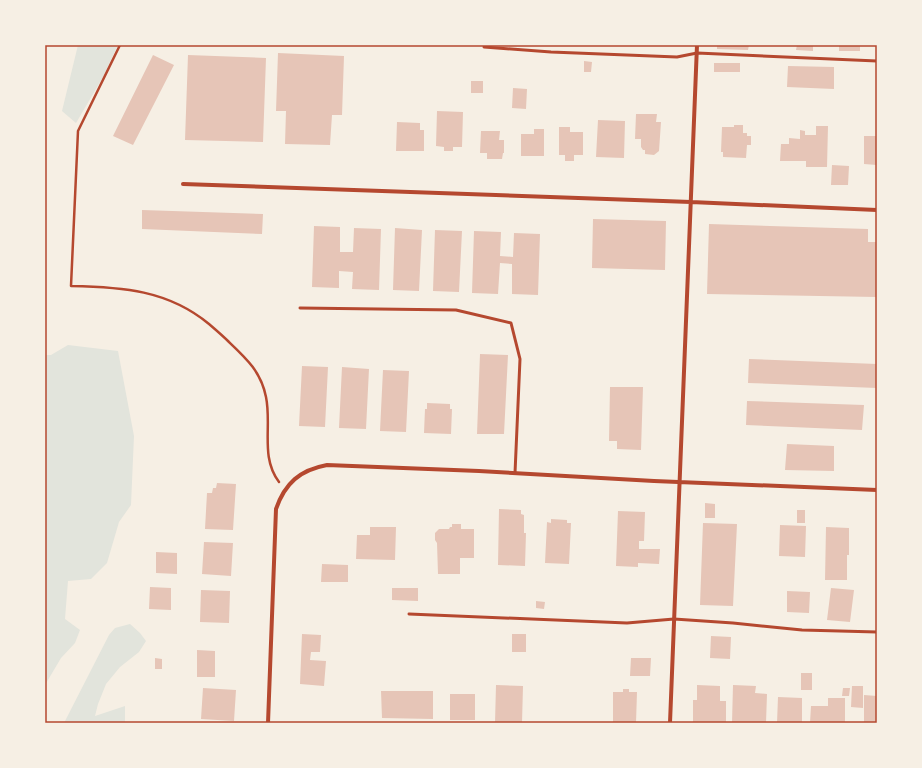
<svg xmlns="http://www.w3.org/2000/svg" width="922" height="768" font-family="Georgia,serif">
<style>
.green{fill:#e2e4dc}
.building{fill:#e6c5b7}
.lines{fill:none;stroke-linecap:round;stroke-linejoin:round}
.path{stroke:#b5482f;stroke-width:2.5}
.service{stroke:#b5482f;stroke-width:3}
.minor{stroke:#b5482f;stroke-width:4}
.neatline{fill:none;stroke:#b5482f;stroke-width:1.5}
</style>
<rect width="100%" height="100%" fill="#f6efe4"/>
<!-- green -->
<path class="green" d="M78,45H118L103,77L76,123L62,111Z
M68,345L118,351L134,436L131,505L119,522L107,563L91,579L68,581L65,619L80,630L75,643L61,658L45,685V355H51Z
M130,624L140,633L146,641L139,652L120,667L106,684L98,704L95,716L125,706V723H64L109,635L115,628Z"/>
<!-- building -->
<path class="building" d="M717,45H749L748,50L717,49Z
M797,45H813V51L796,50Z
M839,45H860V51H839Z
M278,53L344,56L342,115H332L330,145L285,144L286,111H276Z
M153,55L174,65L133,145L113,136Z
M188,55L266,58L263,142L185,140Z
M584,61L592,62L591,72H584Z
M714,63H740V72H714Z
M788,66L834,67V89L787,87Z
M471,81H483V93H471Z
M513,88L527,89L526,109L512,108Z
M437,111L463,112L462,147H453V151H444V147L436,146Z
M636,114H657L656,122H661L659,151L654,155L645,154V150H643L641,147V139H635Z
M598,120L625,121L624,158L596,157Z
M397,122L420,123V130H424V151H396Z
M734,125H743V133H747V136H751V145H747L746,158L723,157V152H721L722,127H734Z
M816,126H828L827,167H806V161H780L781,144H789V138L800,139V130L805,131V135H816Z
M559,127H570V132H583V155H574V161H565V155H559Z
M534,129H544V156H521V134H534Z
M481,131H500L499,140H504V153H503L502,159H487V153H480Z
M864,136H877V165L864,164Z
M832,165L849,166L848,185H831Z
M142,210L263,214L262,234L142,229Z
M593,219L666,221L665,270L592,268Z
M709,224L868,229V242H877V297L707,294Z
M314,226L340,227V252H353L354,228L381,229L379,290L352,289L353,272L339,271V288L312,287Z
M395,228L422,230L419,291L393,290Z
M435,230L462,231L459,292L433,291Z
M474,231L501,232L500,256L513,257L514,233L540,234L538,295L512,294V264L500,263L498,294L472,293Z
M480,354L508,355L504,434H477Z
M749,359L877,364V388L748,383Z
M302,366L328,367L325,427L299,426Z
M342,367L369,369L366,429L339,428Z
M383,370L409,371L406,432L380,431Z
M610,387H643L641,450L617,449V441H609Z
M747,401L864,405L862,430L746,425Z
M427,403L450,404V409H452L451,434L424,433L425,409H427Z
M787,444L834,446V471L785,470Z
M217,483L236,484L233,530L205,529L207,493H212L213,488H216Z
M705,503L715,504V518H705Z
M499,509L521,510V514L524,515V533H526L525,566L498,565Z
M797,510H805V523H797Z
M618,511L645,512L644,541H639V549H660L659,564L638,563V567L616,566Z
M551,519L567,520V523H571L569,564L545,563L547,522L551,523Z
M703,523L737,524L733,606L700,605Z
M452,524H461V529H474V558H460V574H438L437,543L435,540V533L439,529H449L450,527H452Z
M780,525L806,526L805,557L779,556Z
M370,527H396L395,560L356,559L357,535H370Z
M826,527L849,528V555H847V580H825Z
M204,542L233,543L231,576L202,574Z
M156,552L177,553V574L156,573Z
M322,564L348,565V582H321Z
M150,587L171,588V610L149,609Z
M392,588H418V601L392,600Z
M831,588L854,590L850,622L827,620Z
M201,590L230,591L229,623L200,622Z
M787,591L810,592L809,613L787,612Z
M536,601L545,602L544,609L536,608Z
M302,634L321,635L320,652H311L310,660L326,661L324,686L300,684Z
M512,634H526V652H512Z
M711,636L731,637L730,659L710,658Z
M197,650L215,651V677H197Z
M155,658L162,659V669H155Z
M631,658H651L650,676H630Z
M801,673H812V690H801Z
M496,685L523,686L522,723H495Z
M697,685L720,686V701H726V723H693V700H697Z
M733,685L756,686L755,693L767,694L766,723H732Z
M852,686H863V708L851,707Z
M203,688L236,690L234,721L201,719Z
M843,688H850L849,696H842Z
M623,689H629V692H637L636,723H613V692H623Z
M381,691H433V719L382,718Z
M450,694H475V720H450Z
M864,695L877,696V723H864Z
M778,697L802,698V723H777Z
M828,698H845V723H810L811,706H828Z"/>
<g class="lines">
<!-- path -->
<path class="path" d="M120,45L78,131L71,286C122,287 168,290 209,324C216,330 223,336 229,342C247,359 261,372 266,397C272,426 260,457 279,482"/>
<!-- service -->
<path class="service" d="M484,47L551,52L677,57L697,53L877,61
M300,308L456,310L511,323L520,359L515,473
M409,614L627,623L674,619L733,623L802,630L877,632"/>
<!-- minor -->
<path class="minor" d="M183,184L691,202L877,210
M268,723L276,509C285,483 300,470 327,465L479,471L654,481L877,490
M670,723L697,45"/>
</g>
<!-- border -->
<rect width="922" height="768" fill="none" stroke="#f6efe4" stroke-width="92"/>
<rect x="46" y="46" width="830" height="676" class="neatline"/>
</svg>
